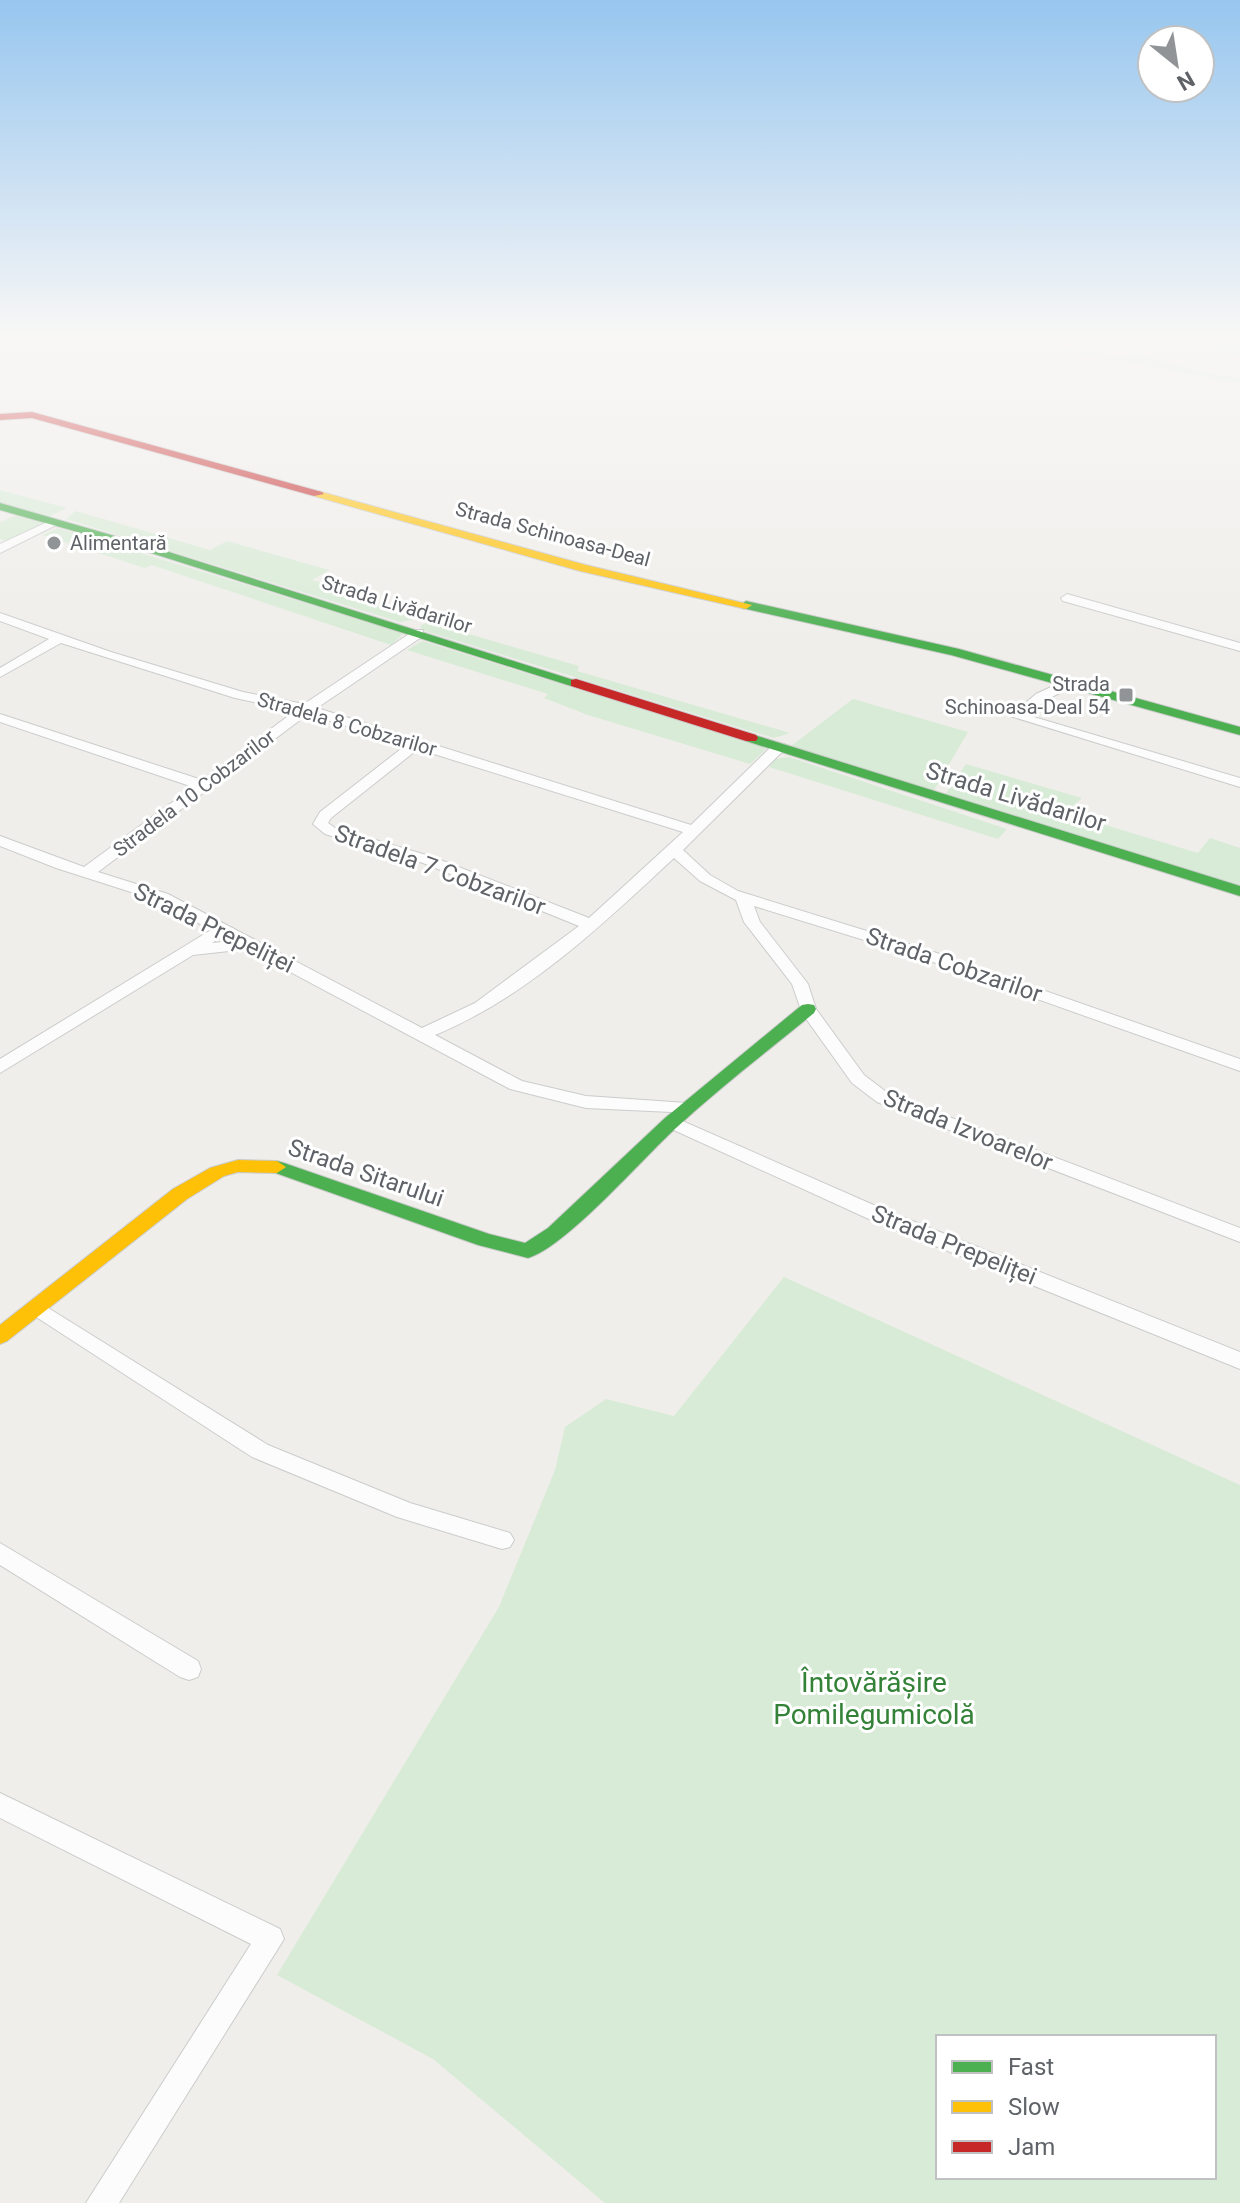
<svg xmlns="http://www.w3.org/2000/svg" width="1240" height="2203" font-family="Roboto,sans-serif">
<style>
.green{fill:#d8ebd6;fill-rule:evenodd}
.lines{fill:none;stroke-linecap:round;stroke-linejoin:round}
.street-casing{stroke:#cbcccc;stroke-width:2}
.fast-casing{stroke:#cacacb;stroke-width:2}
.slow-casing{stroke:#cacacb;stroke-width:2}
.jam-casing{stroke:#cacacb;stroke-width:2}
.street{fill:#fdfcfc;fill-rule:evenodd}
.fast{fill:#4caf50;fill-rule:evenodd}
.slow{fill:#ffc107;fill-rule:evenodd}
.jam{fill:#c62828;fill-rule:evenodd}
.poi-dot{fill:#919496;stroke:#fff;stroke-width:3}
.labels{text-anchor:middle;stroke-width:6;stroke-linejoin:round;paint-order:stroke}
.far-street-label{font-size:20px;fill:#5f6368;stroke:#fff}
.far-poi-label{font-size:20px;fill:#5f6368;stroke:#fff;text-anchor:start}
.street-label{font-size:24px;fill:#5f6368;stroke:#fff}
.near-park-label{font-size:28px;fill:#348238;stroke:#fff}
</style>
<rect width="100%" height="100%" fill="#efeeea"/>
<!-- green -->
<path class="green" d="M1172,337H1240V358Z
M1008,338L1120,357L1135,352L1193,370L1240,379V383L1004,340Z
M0,490L67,508L47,517L0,504Z
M76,511L210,550L227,541L329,570L312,580L371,597L364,602L420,618L400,622L66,519Z
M17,515L45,523L8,541L0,539V522Z
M58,528L404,633L391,645L152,565L145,568L42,535Z
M427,622L579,666L577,671L790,733L774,738L422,630L420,626Z
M422,641L767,748L750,764L588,715L544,698L548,694L407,650Z
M853,699L968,732L933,792L791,746Z
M789,757L1007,829L998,839L769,767L775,759Z
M966,764L1082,798L1065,813L1198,853L1210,838L1240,848V887L945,795Z
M784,1277L1240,1485V2203H605L433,2059L277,1975L499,1607L555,1470L565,1427L606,1399L674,1416ZM938,2037H1214V2177H938Z"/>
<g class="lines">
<!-- street casing -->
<g class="street-casing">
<path id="street" d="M54,519L60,522L58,524L0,553V544Z
M1067,594L1240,643V651L1063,601L1061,598Z
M0,613L111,652L243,692L304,704L415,630H423V636L317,708L691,825L774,744H784V750L683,850L710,875L738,891L928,950L1240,1059V1071L916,956L754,906L760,922L808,984L816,1009L864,1075L889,1094L1240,1228V1242L877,1102L852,1083L802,1013L792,984L744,922L736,900L700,881L674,858C602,925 527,997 435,1035L522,1081L586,1096L687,1103L693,1105L696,1109L693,1113L586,1108L510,1089L247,949L193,955L0,1073V1059L211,930L156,900L56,868L0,846V836L84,867L193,787L0,722V714L202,780L295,711L235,698L61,643L0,677V668L49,639L0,621ZM308,714L406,745L320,812L313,824L325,834L423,863L579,926L475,1003L422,1028L168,894L98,872ZM418,749L683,832L589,918L433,857L335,828L328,823L331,818ZM223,936L232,941L212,943Z
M1066,680L1073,684L1071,687L1046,700L1027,715L1240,778V787L1010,716L1036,694Z
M671,1116L885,1210L1240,1352V1369L871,1220L665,1126L662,1122Z
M37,1301L268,1445L410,1503L510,1533L514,1540L510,1547L502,1549L397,1517L252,1457L30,1313L27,1308L30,1303Z
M0,1543L198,1661L201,1669L198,1677L189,1680L180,1677L0,1565Z
M0,1793L280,1929L284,1939L119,2203H86L251,1944L0,1818Z"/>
</g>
<!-- fast casing -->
<g class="fast-casing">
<path id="fast" d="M0,503L153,547L583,683L581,686H571L145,551L0,510Z
M746,601L959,649L1240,727V735L951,655L742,608L740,605Z
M751,734L1240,886V896L746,741L744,738Z
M808,1004L814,1005L816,1009L814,1013C768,1051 720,1087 676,1128C643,1158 566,1247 528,1258L478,1245L270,1171L268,1167L277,1161L284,1163L489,1234L525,1243L548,1228L665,1118L802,1005Z"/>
</g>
<!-- slow casing -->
<g class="slow-casing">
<path id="slow" d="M318,491L586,565L752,605L746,609L580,571L314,496V492Z
M238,1160L277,1161L286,1167L277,1173L238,1172L224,1176L187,1199L7,1341L0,1344V1325L173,1189L210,1168Z"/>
</g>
<!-- jam casing -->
<g class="jam-casing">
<path id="jam" d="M32,412L322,492L324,494L314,496L32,418L0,420V414Z
M576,679L756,735L758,738L756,741H746L571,686V680Z"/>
</g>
<!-- street -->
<use href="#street" class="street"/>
<!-- fast -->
<use href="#fast" class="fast"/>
<!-- slow -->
<use href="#slow" class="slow"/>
<!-- jam -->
<use href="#jam" class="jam"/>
</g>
<!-- sky -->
<linearGradient id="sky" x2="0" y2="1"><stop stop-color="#97c6ef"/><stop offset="0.52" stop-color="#f8f7f6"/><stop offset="1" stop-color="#f8f7f6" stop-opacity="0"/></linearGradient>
<rect width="1240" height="645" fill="url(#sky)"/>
<!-- markers -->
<g class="poi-dot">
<circle cx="54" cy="543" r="8"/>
<rect x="1118" y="687" width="16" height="16" rx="4"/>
</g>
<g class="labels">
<!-- far-street labels -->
<g class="far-street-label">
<text transform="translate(553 534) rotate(15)" y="7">Strada Schinoasa-Deal</text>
<text transform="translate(397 604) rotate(17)" y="7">Strada Livădarilor</text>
<text transform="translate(347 724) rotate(16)" y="7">Stradela 8 Cobzarilor</text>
<text transform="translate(194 793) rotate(-37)" y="7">Stradela 10 Cobzarilor</text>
</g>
<!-- far-poi labels -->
<g class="far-poi-label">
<text x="70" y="550">Alimentară</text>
<text x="1110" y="691" text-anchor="end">Strada<tspan x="1110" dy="23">Schinoasa-Deal 54</tspan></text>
</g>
<!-- street labels -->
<g class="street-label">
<text transform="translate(1016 797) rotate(17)" y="8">Strada Livădarilor</text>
<text transform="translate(440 870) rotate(20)" y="8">Stradela 7 Cobzarilor</text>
<text transform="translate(214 928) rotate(26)" y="8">Strada Prepeliței</text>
<text transform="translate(954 965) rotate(19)" y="8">Strada Cobzarilor</text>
<text transform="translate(968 1130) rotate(22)" y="8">Strada Izvoarelor</text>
<text transform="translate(366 1173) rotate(19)" y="8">Strada Sitarului</text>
<text transform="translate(954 1245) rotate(22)" y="8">Strada Prepeliței</text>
</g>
<!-- near-park labels -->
<g class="near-park-label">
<text x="874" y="1692">Întovărășire<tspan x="874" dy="32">Pomilegumicolă</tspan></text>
</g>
</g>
<!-- legend -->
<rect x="936" y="2035" width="280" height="144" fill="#ffffff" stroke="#bfc1c3" stroke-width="2"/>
<rect x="952" y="2061" width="40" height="12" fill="#4caf50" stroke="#bfc1c3" stroke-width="2"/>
<text x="1008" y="2075" font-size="24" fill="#5f6368">Fast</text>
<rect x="952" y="2101" width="40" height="12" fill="#ffc107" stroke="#bfc1c3" stroke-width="2"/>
<text x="1008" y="2115" font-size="24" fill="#5f6368">Slow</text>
<rect x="952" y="2141" width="40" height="12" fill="#c62828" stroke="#bfc1c3" stroke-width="2"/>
<text x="1008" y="2155" font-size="24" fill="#5f6368">Jam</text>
<!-- north arrow -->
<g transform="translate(1176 64) rotate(150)"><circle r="38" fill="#ffffff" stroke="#bfc1c3" stroke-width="2"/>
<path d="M0-6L14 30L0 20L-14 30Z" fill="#919496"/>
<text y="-12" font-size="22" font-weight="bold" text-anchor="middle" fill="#5f6368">N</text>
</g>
</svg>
